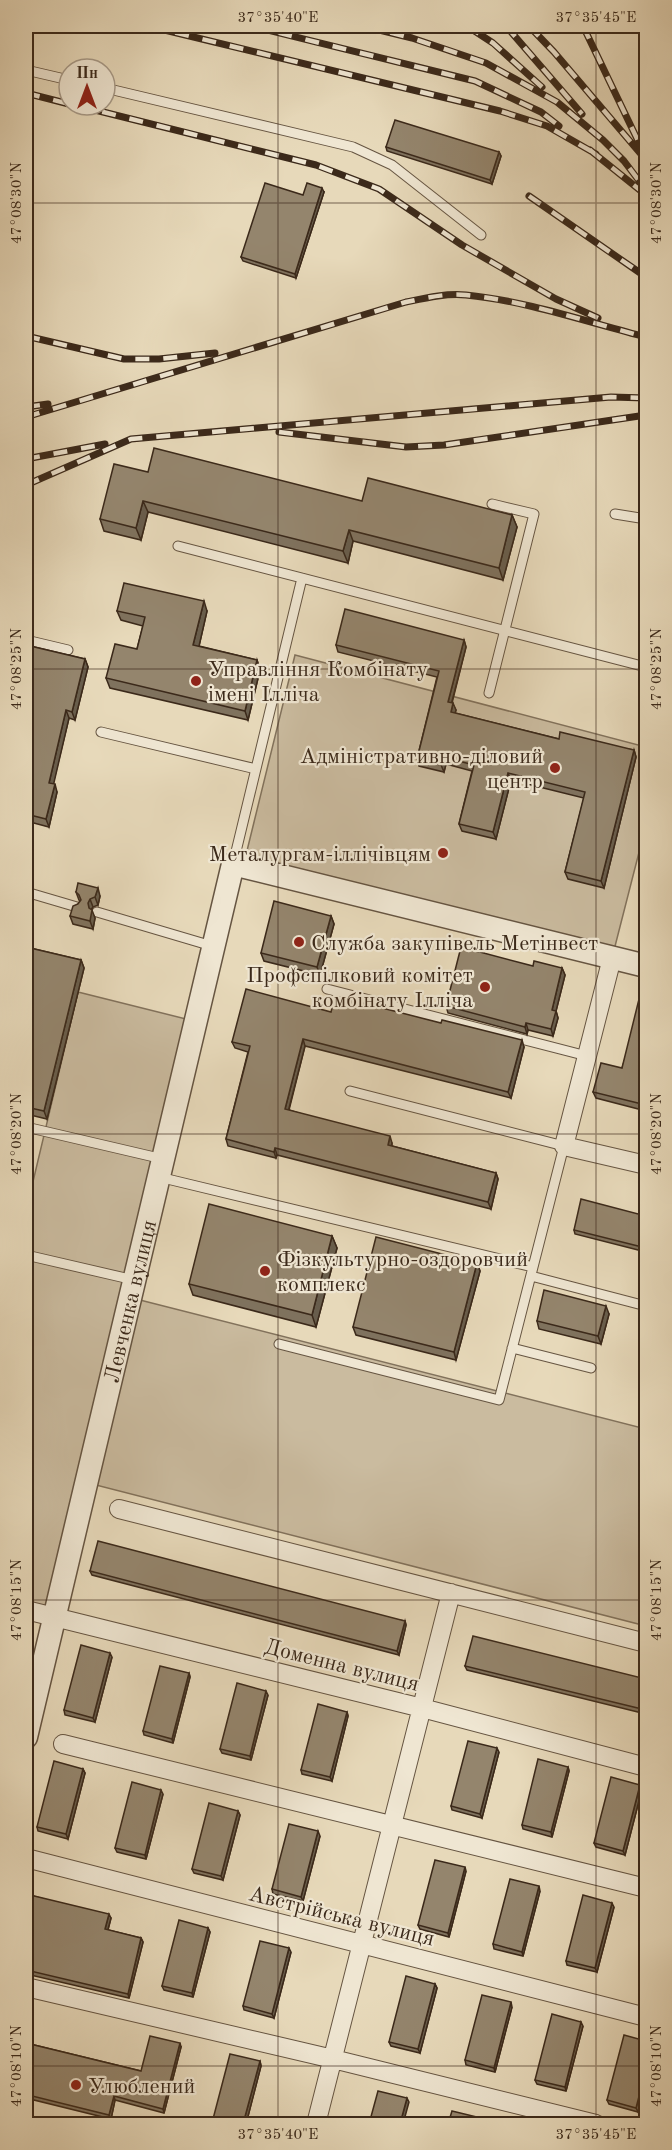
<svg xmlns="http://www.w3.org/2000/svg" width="672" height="2150" font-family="'Old Standard TT',serif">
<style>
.green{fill:#cabb9f;stroke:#82725c;stroke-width:1.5}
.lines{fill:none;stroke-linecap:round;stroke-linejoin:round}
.service-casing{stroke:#665542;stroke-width:11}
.minor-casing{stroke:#665542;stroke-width:20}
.tertiary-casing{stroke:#665542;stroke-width:25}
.service{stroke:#efe6d2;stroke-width:9}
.minor{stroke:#efe6d2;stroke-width:18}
.tertiary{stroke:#efe6d2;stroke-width:22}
.rail-casing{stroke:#3b291a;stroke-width:7}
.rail{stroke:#efe6d2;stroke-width:4.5;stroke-dasharray:14;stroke-linecap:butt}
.wall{fill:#7f725e;stroke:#3b291a;stroke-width:1.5}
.shaded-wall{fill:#685d4c;stroke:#3b291a;stroke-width:1.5}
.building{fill:#94856d;stroke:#3b291a;stroke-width:1.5}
.ticks{fill:none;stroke:#3b291a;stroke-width:1.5;stroke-opacity:0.45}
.poi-dot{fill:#8f2418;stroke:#efe6d2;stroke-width:2}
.labels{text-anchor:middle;stroke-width:4.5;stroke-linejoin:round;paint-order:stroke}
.poi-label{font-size:22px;fill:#3b291a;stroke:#efe6d2;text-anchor:start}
.street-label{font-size:22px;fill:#3b291a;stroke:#efe6d2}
.neatline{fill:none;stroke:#3b291a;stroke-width:2}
.ticks-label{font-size:15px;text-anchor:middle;fill:#3b291a}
</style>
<rect width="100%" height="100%" fill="#e7d9ba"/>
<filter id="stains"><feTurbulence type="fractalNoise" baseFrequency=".00333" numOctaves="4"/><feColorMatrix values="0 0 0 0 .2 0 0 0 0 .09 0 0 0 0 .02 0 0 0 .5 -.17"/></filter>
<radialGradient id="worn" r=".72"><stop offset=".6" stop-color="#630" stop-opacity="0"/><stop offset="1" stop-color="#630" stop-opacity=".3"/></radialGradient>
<!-- green -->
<path class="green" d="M295,655L646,747V825L612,958L243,867Z
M78,992L190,1020L49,1608L26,1602V1211Z
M136,1299L646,1429V1626L92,1484Z"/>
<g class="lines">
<!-- service casing -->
<g class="service-casing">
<path id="service" d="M26,70L69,80
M105,88L353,147L392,165L481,235
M615,514L646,519
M178,546L646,667
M26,640L68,650
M489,693L534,514L492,504
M101,732L256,769
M233,864L302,578
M26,892L77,907
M97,912L212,946
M327,989L587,1056
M26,1127L163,1159
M159,1177L533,1267
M26,1255L134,1280
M531,1276L646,1306
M279,1344L499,1400L564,1146L350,1091
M512,1348L591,1368"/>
</g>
<!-- minor casing -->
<g class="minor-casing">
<path id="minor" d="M612,958L564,1146L646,1165
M119,1509L646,1643
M26,1610L422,1708L646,1767
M63,1744L646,1888
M26,1858L646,2017
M26,1987L333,2059L596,2124
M316,2124L451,1593"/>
</g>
<!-- tertiary casing -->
<g class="tertiary-casing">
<g id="tertiary">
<path id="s1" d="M26,1737L233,864L646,966"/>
</g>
</g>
<!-- service -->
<use href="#service" class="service"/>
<!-- minor -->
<use href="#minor" class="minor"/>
<!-- tertiary -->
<use href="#tertiary" class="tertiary"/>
<!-- rail casing -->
<g class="rail-casing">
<path id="rail" d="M148,26L500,111L547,126L596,154
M251,26L475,81L541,112L559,126
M363,26L412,38L486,63L557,102L603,140L624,161L643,186
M467,26L493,43L542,87
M506,26L582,114
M529,26L554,52L646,160
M583,26L640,145
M26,93L69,104
M75,105L316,165L379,189L462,245L556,299L598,318
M590,150L646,195
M529,196L646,277
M26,336L124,359H159L215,353
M26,407L48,404
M26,417L406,302C425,298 446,293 466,295C527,301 587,322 646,337
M279,432L406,447L444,445L646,415
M26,459L105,444
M26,485L131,439L611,397L646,398"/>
</g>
<!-- rail -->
<use href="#rail" class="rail"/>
</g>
<!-- wall -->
<path class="wall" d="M386,147L499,152L501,156L492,184L387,151Z
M324,192L296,278L243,261L241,257L303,195Z
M148,472L362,501L512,515L517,527L503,580L353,541L348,563L148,512L141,540L104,531L100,519Z
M117,611H207L199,646L257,660L260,670L248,720L110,688L106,678L137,649L143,626L121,620Z
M464,640L466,647L452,703L456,710L455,713L559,739L634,750L636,757L604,888L568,879L565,872L584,798L511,780L496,839L462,831L459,824L472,771L446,764L444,772L419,766L417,759L437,677L338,652L336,645Z
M26,645L85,659L88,667L75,720L69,718L53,784L57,792L49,827L26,821Z
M76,892L100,896L98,905L93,907L91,910L95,918L93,929L73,924L70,916L80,901L79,900Z
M331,916L334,924L320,975L264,961L261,953Z
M26,947L81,960L84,968L47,1119L26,1114Z
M533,966L562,968L565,975L556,1011L558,1018L553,1036L528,1030L527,1034L448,1013L446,1006Z
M646,993V1111L596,1098L593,1092L622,1068Z
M331,1012L524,1047L511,1098L305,1046L289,1110L392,1143V1146L496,1173L498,1179L491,1209L277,1155L276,1158L228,1146L226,1139L248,1052L235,1048L232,1042Z
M646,1216V1252L575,1234L574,1230Z
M332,1236L337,1248L316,1327L193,1295L189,1284Z
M477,1263L480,1271L456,1360L356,1335L353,1327Z
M609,1314L601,1344L539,1329L537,1321Z
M90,1571L405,1621L406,1625L399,1655L92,1575Z
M112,1657L95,1722L65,1715L64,1710Z
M465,1666L646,1679V1714L467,1670Z
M189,1673L190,1677L173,1743L144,1735L143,1731Z
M268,1695L251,1760L222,1753L220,1749Z
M347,1712L348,1716L332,1781L302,1774L301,1770Z
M499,1752L482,1818L452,1810L451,1806Z
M568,1767L569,1771L552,1837L523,1829L522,1825Z
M83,1769L85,1773L68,1839L38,1831L37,1827Z
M642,1789L625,1855L596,1847L594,1843Z
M163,1794L146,1859L117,1852L115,1848Z
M238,1811L240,1815L223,1880L194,1873L192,1869Z
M320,1836L303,1901L273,1894L272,1889Z
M466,1871L449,1937L420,1929L418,1925Z
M540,1891L523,1956L494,1949L493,1944Z
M26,1894L111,1918L108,1930L141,1938L143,1942L129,1998L26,1974Z
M614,1907L597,1972L567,1965L566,1961Z
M208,1928L210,1932L193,1997L164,1990L162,1986Z
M291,1952L274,2018L244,2010L243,2006Z
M435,1984L437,1988L420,2053L391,2046L389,2042Z
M512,2007L495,2072L466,2065L465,2060Z
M583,2026L566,2091L537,2084L535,2080Z
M646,2041V2078L638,2112L609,2104L607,2100Z
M26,2043L141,2071L181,2047L164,2113L115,2100L111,2119L30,2099L28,2095L30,2087L26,2086Z
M260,2061L261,2066L246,2124H215L213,2119Z"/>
<!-- shaded-wall -->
<path class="shaded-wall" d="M499,152L501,156L492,184L490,180Z
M322,188L324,192L296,278L295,274Z
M143,501L148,512L141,540L136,528Z
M512,515L517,527L503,580L499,568Z
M349,530L353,541L348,563L343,551Z
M204,601L207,611L197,655L193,645Z
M464,640L466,647L450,709L448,702Z
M85,659L88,667L75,720L72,712Z
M257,660L260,670L248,720L245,711Z
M453,703L456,710L453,719L451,712Z
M66,710L69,718L52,791L49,783Z
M634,750L636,757L604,888L601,881Z
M443,757L446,764L444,772L441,765Z
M508,773L511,780L496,839L493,832Z
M55,784L57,792L49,827L46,819Z
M98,888L100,896L98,905L95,897Z
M90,899L93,907L90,911L92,910L95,918L93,929L90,921L88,903Z
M331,916L334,924L320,975L317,967Z
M81,960L84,968L47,1119L44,1111Z
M562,968L565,975L556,1011L558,1018L553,1036L551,1029L552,1010Z
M526,1023L528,1030L527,1034L525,1027Z
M303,1039L305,1046L287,1116L285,1109Z
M522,1040L524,1047L511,1098L508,1092Z
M390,1136L392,1143L390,1152L388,1145Z
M275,1148L277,1155L276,1158L274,1152Z
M496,1173L498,1179L491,1209L488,1202Z
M332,1236L337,1248L316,1327L312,1315Z
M477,1263L480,1271L456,1360L454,1352Z
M606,1306L609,1314L601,1344L598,1336Z
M405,1621L406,1625L399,1655L397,1651Z
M110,1653L112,1657L95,1722L93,1718Z
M189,1673L190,1677L173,1743L172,1739Z
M266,1691L268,1695L251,1760L250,1756Z
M347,1712L348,1716L332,1781L330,1777Z
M497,1748L499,1752L482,1818L480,1814Z
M568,1767L569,1771L552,1837L551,1832Z
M83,1769L85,1773L68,1839L66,1834Z
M640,1785L642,1789L625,1855L623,1851Z
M161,1790L163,1794L146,1859L145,1855Z
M238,1811L240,1815L223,1880L221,1876Z
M318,1831L320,1836L303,1901L301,1897Z
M465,1867L466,1871L449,1937L448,1933Z
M539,1886L540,1891L523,1956L522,1952Z
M612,1903L614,1907L597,1972L595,1968Z
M109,1914L111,1918L107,1933L105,1929Z
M208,1928L210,1932L193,1997L192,1993Z
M141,1938L143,1942L129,1998L128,1994Z
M289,1948L291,1952L274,2018L272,2014Z
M435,1984L437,1988L420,2053L418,2049Z
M511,2002L512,2007L495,2072L494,2068Z
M581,2022L583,2026L566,2091L565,2087Z
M180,2043L181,2047L164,2113L163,2109Z
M260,2061L261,2066L246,2124H243Z
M646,2069V2078L638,2112L636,2108Z
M114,2096L115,2100L111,2119L109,2115Z
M407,2098L409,2102L403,2124H400Z"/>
<!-- building -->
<path class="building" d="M395,120L499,152L490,180L386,147Z
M265,183L303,195L307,183L322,188L295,274L241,257Z
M154,448L362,501L368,478L512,515L499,568L349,530L343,551L143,501L136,528L100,519L114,464L148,472Z
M124,583L204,601L193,645L257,660L245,711L106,678L115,644L137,649L145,617L117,611Z
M345,609L464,640L448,702L453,703L451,712L559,739L560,732L634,750L601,881L565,872L585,792L508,773L493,832L459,824L474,765L443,757L441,765L417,759L439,671L336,645Z
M26,645L85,659L72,712L66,710L49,783L55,784L46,819L26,814Z
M78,883L98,888L95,897L90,899L88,903L89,908L92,910L90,921L70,916L73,906L78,904L81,900L79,895L76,892Z
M274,901L331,916L317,967L261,953Z
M26,947L81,960L44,1111L26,1107Z
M461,947L533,966L534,961L562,968L552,1010L556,1011L551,1029L526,1023L525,1027L446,1006Z
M246,989L331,1012L335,996L441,1023L442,1020L522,1040L508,1092L303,1039L285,1109L390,1136L388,1145L496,1173L488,1202L275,1148L274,1152L226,1139L250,1046L232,1042Z
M641,991L646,993V1105L593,1092L601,1063L622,1068Z
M581,1199L646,1216V1248L574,1230Z
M209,1204L332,1236L312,1315L189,1284Z
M376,1237L477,1263L454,1352L353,1327Z
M544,1290L606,1306L598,1336L537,1321Z
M98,1541L405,1621L397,1651L90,1571Z
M473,1636L646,1679V1710L465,1666Z
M81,1645L110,1653L93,1718L64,1710Z
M160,1666L189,1673L172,1739L143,1731Z
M237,1683L266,1691L250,1756L220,1749Z
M318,1704L347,1712L330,1777L301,1770Z
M468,1741L497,1748L480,1814L451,1806Z
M538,1759L568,1767L551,1832L522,1825Z
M54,1761L83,1769L66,1834L37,1827Z
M611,1777L640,1785L623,1851L594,1843Z
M132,1782L161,1790L145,1855L115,1848Z
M209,1803L238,1811L221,1876L192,1869Z
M289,1824L318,1831L301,1897L272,1889Z
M435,1860L465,1867L448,1933L418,1925Z
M510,1879L539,1886L522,1952L493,1944Z
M26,1894L109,1914L105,1929L141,1938L128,1994L26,1970Z
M583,1895L612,1903L595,1968L566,1961Z
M179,1920L208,1928L192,1993L162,1986Z
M260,1941L289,1948L272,2014L243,2006Z
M646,1965V1978L643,1977Z
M406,1976L435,1984L418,2049L389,2042Z
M482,1995L511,2002L494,2068L465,2060Z
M552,2014L581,2022L565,2087L535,2080Z
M624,2035L646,2041V2069L636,2108L607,2100Z
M150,2036L180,2043L163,2109L114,2096L109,2115L28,2095L31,2084L26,2082V2043L141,2071Z
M230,2054L260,2061L243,2124H233L213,2119Z
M378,2091L407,2098L400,2124H369Z
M452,2111L481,2118L479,2124H448Z"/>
<!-- ticks -->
<path class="ticks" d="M278,26V2124M596,26V2124M26,203H646M26,669H646M26,1134H646M26,1600H646M26,2066H646"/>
<!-- markers -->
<g class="poi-dot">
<circle cx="196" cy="681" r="6"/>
<circle cx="555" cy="768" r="6"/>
<circle cx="443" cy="853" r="6"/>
<circle cx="299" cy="942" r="6"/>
<circle cx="485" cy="987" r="6"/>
<circle cx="265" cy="1271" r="6"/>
<circle cx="76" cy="2085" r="6"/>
</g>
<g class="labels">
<!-- poi labels -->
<g class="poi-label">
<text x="208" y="676">Управління Комбінату<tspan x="208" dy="25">імені Ілліча</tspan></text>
<text x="543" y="763" text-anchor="end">Адміністративно-діловий<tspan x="543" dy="25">центр</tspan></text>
<text x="431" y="861" text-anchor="end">Металургам-іллічівцям</text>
<text x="311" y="950">Служба закупівель Метінвест</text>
<text x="473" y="982" text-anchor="end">Профспілковий комітет<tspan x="473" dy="25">комбінату Ілліча</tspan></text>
<text x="277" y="1266">Фізкультурно-оздоровчий<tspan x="277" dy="25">комплекс</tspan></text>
<text x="88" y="2093">Улюблений</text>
</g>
<!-- street labels -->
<g class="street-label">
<text dy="8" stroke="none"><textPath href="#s1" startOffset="448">Левченка вулиця</textPath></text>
<text transform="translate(342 1664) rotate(14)" y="8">Доменна вулиця</text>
<text transform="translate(342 1915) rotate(14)" y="8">Австрійська вулиця</text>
</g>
</g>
<!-- margin -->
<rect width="672" height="2150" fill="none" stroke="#e7d9ba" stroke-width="66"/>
<!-- north arrow -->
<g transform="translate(87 87)"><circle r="28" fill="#efe6d2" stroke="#a79a88" stroke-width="1.5"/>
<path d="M0-4.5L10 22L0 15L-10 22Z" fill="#8f2418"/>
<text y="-9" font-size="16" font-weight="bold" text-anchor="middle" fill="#3b291a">Пн</text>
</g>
<rect x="33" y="33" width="606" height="2084" class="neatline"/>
<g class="ticks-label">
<text x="278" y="22">37°35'40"E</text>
<text x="596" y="22">37°35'45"E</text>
<text transform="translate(16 203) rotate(-90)" y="5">47°08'30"N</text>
<text transform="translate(656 203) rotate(-90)" y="5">47°08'30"N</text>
<text transform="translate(16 669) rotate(-90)" y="5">47°08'25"N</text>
<text transform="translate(656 669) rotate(-90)" y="5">47°08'25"N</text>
<text transform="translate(16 1134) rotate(-90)" y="5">47°08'20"N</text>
<text transform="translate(656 1134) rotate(-90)" y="5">47°08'20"N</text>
<text transform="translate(16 1600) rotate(-90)" y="5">47°08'15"N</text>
<text transform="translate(656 1600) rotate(-90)" y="5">47°08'15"N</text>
<text transform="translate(16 2066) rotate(-90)" y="5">47°08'10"N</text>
<text transform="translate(656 2066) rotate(-90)" y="5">47°08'10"N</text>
<text x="278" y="2139">37°35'40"E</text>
<text x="596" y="2139">37°35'45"E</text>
</g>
<rect width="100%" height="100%" filter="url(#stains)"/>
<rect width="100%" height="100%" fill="url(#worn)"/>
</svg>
